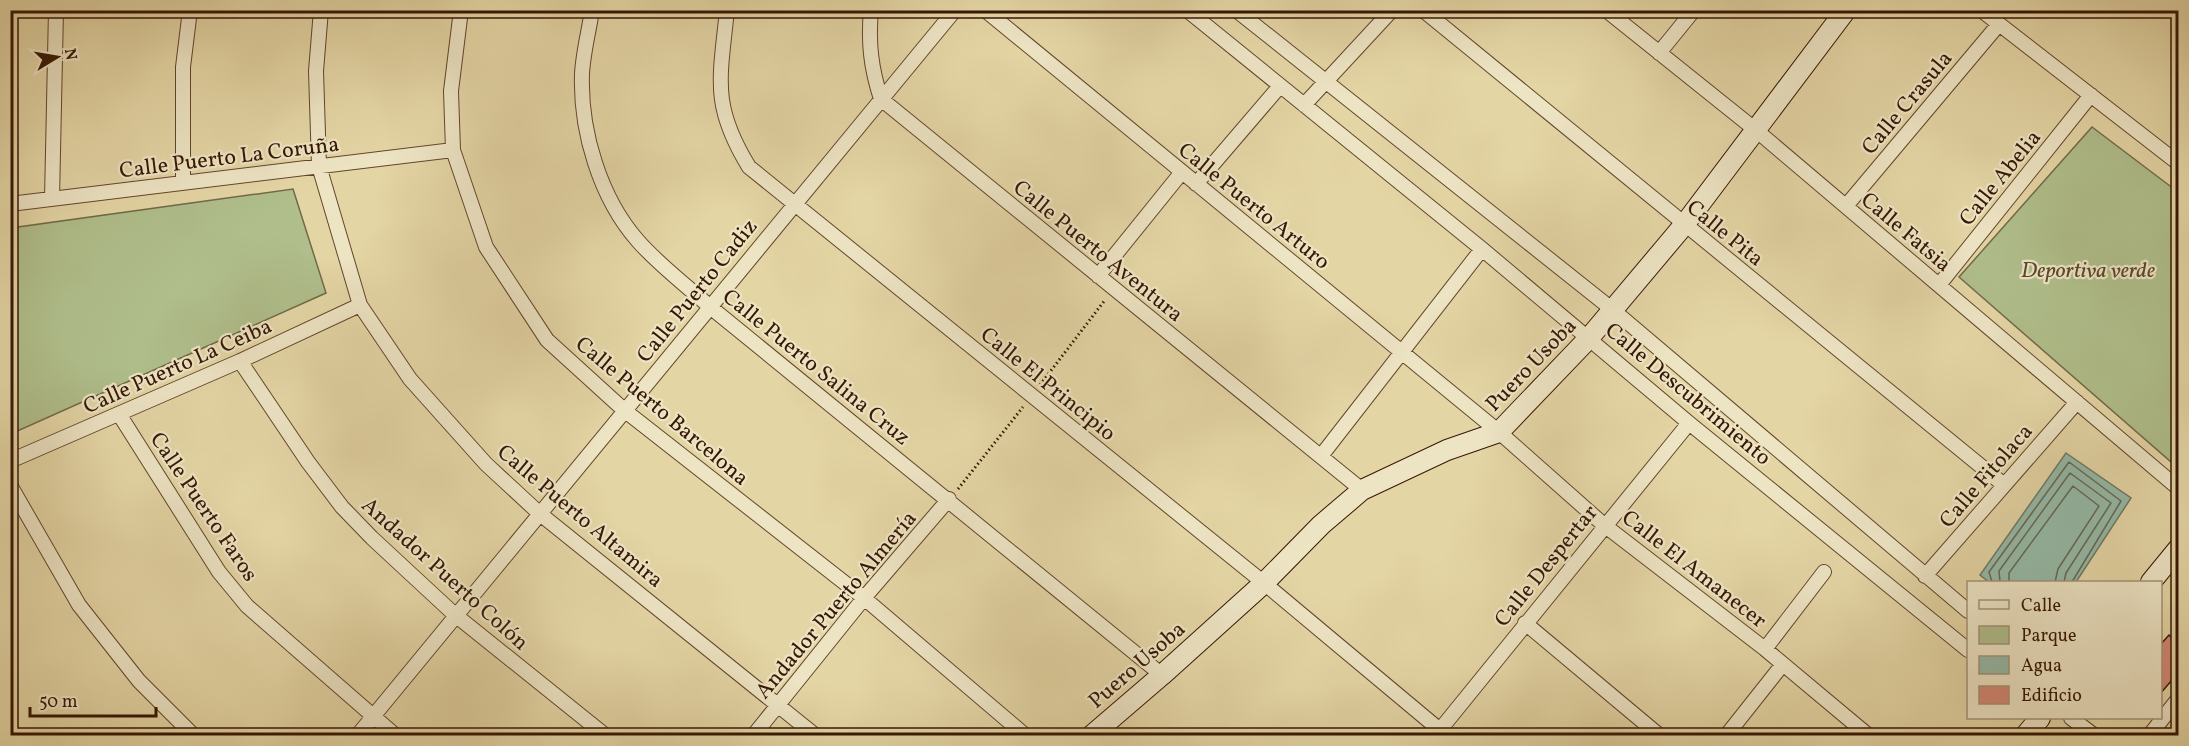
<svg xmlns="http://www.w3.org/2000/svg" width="2189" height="746" font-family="Vollkorn,serif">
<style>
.green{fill:#afbe8b;stroke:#726a48;stroke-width:1.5}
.water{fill:#95b9a7;stroke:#6f7866;stroke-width:1.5}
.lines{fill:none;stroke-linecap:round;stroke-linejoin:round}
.shore{stroke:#666856;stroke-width:1.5}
.building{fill:#d48976;stroke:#361704;stroke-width:1.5}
.street-casing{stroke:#62462c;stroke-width:16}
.secondary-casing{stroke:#361704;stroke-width:22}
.path{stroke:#361704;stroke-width:3;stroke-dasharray:1.5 3;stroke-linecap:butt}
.street{stroke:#ede4c4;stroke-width:14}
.secondary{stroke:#ede4c4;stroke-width:20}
.labels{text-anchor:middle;stroke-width:4.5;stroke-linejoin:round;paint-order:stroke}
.street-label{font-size:22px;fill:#361704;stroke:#ede4c4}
.park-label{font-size:22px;font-style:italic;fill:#5a492c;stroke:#ede4c4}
</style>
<rect width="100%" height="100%" fill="#e4d5a5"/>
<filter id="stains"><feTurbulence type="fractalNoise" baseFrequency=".00333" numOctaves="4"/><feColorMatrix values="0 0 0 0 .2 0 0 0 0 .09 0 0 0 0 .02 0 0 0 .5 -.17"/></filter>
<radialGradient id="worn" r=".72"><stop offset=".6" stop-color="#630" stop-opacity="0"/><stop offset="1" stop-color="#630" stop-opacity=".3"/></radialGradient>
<!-- green -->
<path class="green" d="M2092,127L2178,192V468L1959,277Z
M293,189L326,293L13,433L10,424L11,228Z"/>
<!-- water -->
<path class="water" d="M2066,453L2131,498L2076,582H1989L1980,575Z"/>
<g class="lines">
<!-- shore -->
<path class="shore" d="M1992,582L1989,572L2069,462L2121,501L2072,582
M2000,582L1999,571L2070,473L2111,503L2066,573L2064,582
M2009,582V573L2073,486L2099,506L2058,569L2055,582"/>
</g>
<!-- building -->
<path class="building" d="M2169,635L2178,644V673L2160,694V645Z"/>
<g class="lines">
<!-- street casing -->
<g class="street-casing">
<path id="street" d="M321,10L316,71L319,166L360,305L410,379L486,464L539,513L816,736
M461,10L451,91L453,150L486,247L547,340L624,410L864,598L1026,736
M592,10C589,31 583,53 582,74C580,131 600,198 638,241C659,265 686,285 709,306L1162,675
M727,10C720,79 711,105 749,167L1264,583L1447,736
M871,10C868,43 871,68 881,99L1362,490
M985,10L1499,432L1604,525L1765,649L1869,736
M1187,10L1482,249L1689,423L1968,650
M1236,10L1613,310L1968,611
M1423,10L2004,485
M1606,10L1757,131L2178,488
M1981,10L2178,163
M1659,53L1694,10
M1304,105L1392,10
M183,181V67L190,10
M1196,184L1280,86
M52,199L56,10
M10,204L453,150
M1846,206L1999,24
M1098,276L1182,172
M1939,285L2091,95
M240,361L308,462L342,507L372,538L454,614L606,736
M119,414L219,572L247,606L396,736
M1321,456L1482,249
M10,461L240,361L360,305
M10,485L79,605L139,681L194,736
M1925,576L2077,402
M1525,623L1660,736
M1765,649L1824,572
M2071,718L2095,736
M357,736L955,10
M753,736L864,598L949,499
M1435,736L1689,423
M1726,736L1783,664
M2149,736L2178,699"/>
</g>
<!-- secondary casing -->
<g class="secondary-casing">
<path id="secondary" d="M2151,582L2178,549
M1091,736L1162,675L1264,583L1321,525L1362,490L1447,450L1499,432L1589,338L1684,225L1846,10
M2025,736L2040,718"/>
</g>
<!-- path -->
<path class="path" d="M1040,385L1105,300
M958,489L1023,407"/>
<!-- street -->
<use href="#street" class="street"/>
<!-- secondary -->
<use href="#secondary" class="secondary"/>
</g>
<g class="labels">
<!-- street labels -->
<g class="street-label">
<text transform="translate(1906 102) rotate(-50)" y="8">Calle Crasula</text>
<text transform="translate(229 156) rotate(-7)" y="8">Calle Puerto La Coruña</text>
<text transform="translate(1999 177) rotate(-51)" y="8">Calle Abelia</text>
<text transform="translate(1255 205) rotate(39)" y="8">Calle Puerto Arturo</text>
<text transform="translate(1907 231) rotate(40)" y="8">Calle Fatsia</text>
<text transform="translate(1726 232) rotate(39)" y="8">Calle Pita</text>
<text transform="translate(1099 250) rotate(39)" y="8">Calle Puerto Aventura</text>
<text transform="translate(696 290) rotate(-51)" y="8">Calle Puerto Cadiz</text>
<text transform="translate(1530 364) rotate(-46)" y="8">Puero Usoba</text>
<text transform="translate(177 365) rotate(-24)" y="8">Calle Puerto La Ceiba</text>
<text transform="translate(817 366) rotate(39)" y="8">Calle Puerto Salina Cruz</text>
<text transform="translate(1049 383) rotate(39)" y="8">Calle El Principio</text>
<text transform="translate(1689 393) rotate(40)" y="8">Calle Descubrimiento</text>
<text transform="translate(663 410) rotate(40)" y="8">Calle Puerto Barcelona</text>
<text transform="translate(1985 475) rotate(-49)" y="8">Calle Fitolaca</text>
<text transform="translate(205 506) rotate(56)" y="8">Calle Puerto Faros</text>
<text transform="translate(581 515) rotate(40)" y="8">Calle Puerto Altamira</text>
<text transform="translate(1545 565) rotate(-51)" y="8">Calle Despertar</text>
<text transform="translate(1695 568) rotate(38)" y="8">Calle El Amanecer</text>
<text transform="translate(446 573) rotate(42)" y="8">Andador Puerto Colón</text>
<text transform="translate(835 604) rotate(-50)" y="8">Andador Puerto Almería</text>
<text transform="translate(1136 664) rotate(-41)" y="8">Puero Usoba</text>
</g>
<!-- park labels -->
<g class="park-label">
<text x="2088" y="277">Deportiva verde</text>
</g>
</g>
<!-- margin -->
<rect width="2189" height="746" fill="none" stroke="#e4d5a5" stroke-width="36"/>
<rect x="12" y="12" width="2165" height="722" fill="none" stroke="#361704" stroke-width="3"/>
<rect x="18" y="18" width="2153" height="710" fill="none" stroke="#361704" stroke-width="1.5"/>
<!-- legend -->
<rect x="1967" y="581" width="195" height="138" fill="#ede4c4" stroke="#a49277" stroke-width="1.5"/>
<rect x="1979" y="600" width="30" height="9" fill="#ede4c4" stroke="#a49277" stroke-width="1.5"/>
<text x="2021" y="611" font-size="18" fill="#361704">Calle</text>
<rect x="1979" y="626" width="30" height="18" fill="#afbe8b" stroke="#a49277" stroke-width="1.5"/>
<text x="2021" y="641" font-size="18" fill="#361704">Parque</text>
<rect x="1979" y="656" width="30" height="18" fill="#95b9a7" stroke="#a49277" stroke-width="1.5"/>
<text x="2021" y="671" font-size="18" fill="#361704">Agua</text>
<rect x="1979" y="686" width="30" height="18" fill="#d48976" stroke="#a49277" stroke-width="1.5"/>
<text x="2021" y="701" font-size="18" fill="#361704">Edificio</text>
<!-- north arrow -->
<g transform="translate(57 57) rotate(79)" stroke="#ede4c4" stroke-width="4.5" paint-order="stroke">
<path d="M0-4.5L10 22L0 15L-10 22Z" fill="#361704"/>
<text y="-9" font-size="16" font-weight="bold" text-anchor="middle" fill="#361704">N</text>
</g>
<!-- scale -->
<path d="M30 707v9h126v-9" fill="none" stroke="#361704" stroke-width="3"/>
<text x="39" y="707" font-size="18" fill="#361704" stroke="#ede4c4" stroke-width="4.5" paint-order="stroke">50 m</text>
<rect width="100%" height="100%" filter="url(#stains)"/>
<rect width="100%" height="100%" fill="url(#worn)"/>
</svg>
